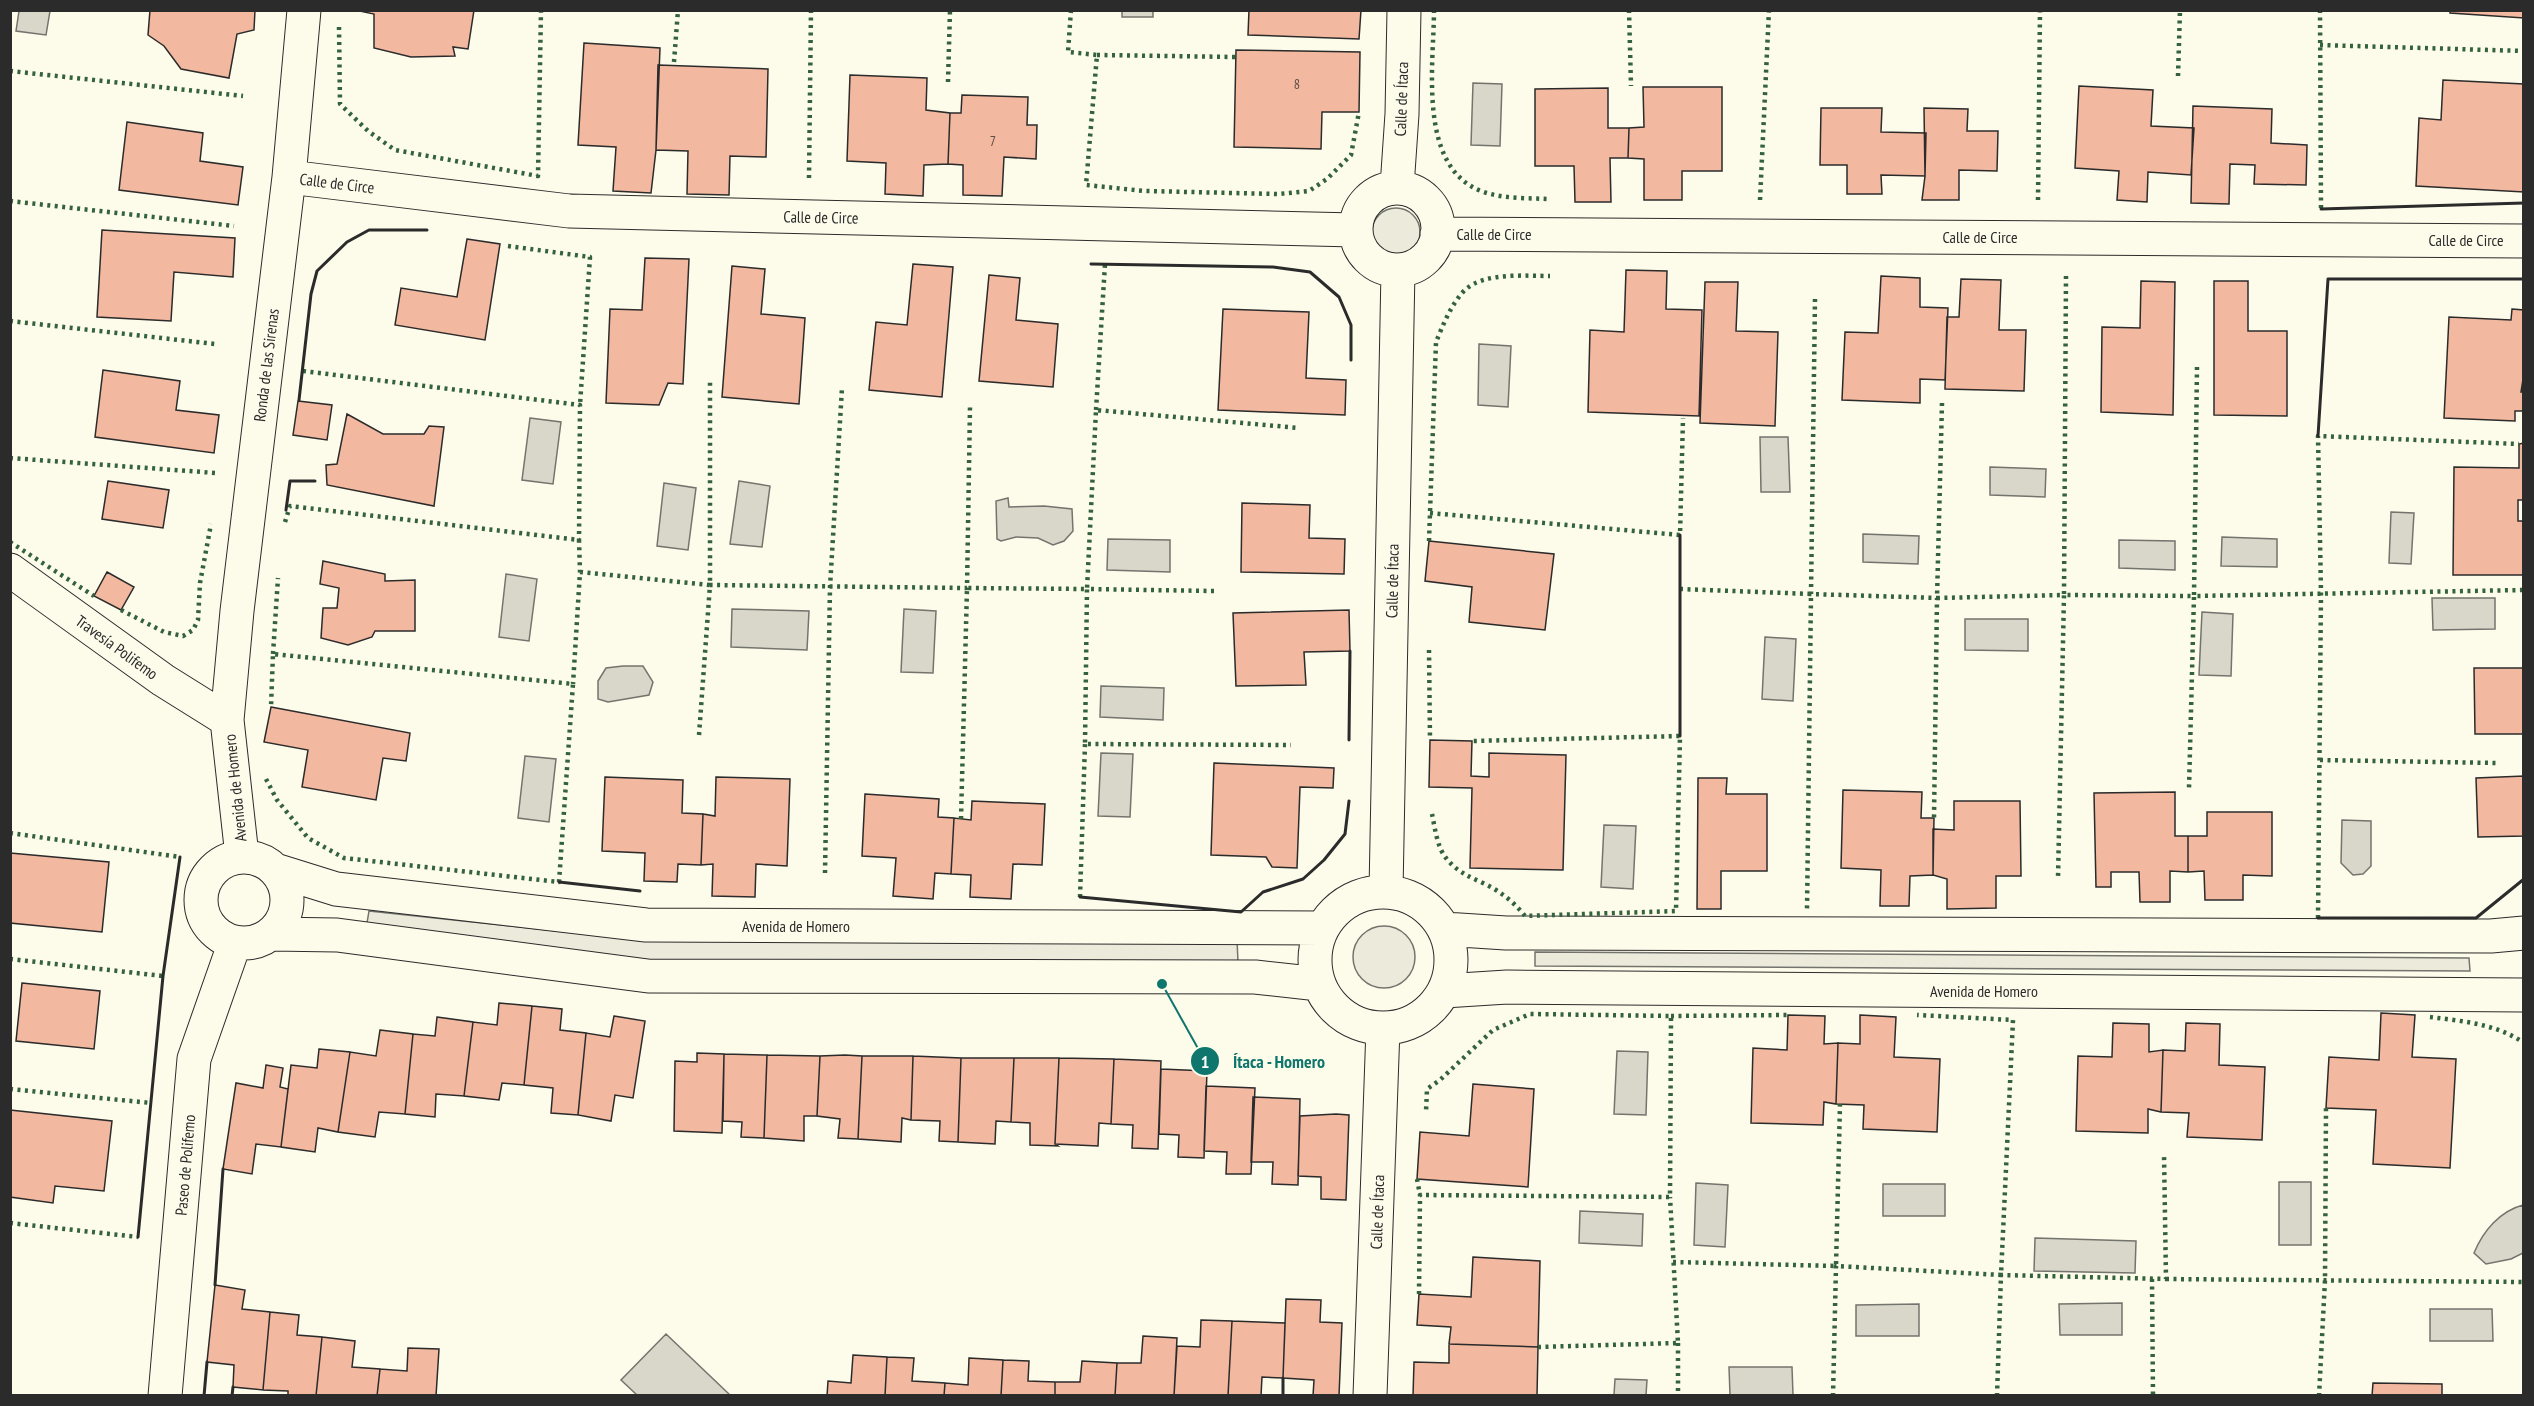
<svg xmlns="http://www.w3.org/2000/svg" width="2534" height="1406" font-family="'PT Sans Narrow',sans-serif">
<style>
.green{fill:#ecebdb;stroke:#74746e;stroke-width:1.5}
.water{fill:#d8d7c9;stroke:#74746e;stroke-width:1.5}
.building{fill:#f2b8a0;stroke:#2b2b2b;stroke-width:1.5}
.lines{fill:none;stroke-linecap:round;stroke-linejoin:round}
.minor-casing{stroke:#2b2b2b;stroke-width:35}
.minor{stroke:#fdfbea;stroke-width:33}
.hedge{stroke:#34623c;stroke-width:4.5;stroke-dasharray:3 4.5;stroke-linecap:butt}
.wall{stroke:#2b2b2b;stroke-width:3}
.labels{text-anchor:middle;stroke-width:4.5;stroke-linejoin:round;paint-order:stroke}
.number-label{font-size:14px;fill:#5d4e48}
.street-label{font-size:16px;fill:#2b2b2b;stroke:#fdfbea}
.leader{fill:none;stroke:#0f766e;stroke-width:2}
.callout-dot{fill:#0f766e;stroke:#fdfbea;stroke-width:2}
.mark-label{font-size:18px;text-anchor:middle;font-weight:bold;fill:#fff}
.callout-label{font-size:18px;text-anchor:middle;font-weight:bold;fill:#0f766e;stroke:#fdfbea;stroke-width:4.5;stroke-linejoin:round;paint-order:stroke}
</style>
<rect width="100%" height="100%" fill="#fdfbea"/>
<!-- green -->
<path class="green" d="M1372 232a24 24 0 1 1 48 0a24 24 0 1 1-48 0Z
M369,911L651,941L1237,940L1238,962L653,965L366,929Z
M1353 957a31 31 0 1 1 62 0a31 31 0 1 1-62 0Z
M1535,952L2469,958L2470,971L1535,966Z"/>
<!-- water -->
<path class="water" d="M19,11H50L46,35L16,31Z
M1122,11H1153V17H1122Z
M1473,83L1502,84L1500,146L1471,145Z
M1479,344L1511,346L1508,407L1478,405Z
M530,418L561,422L553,484L522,480Z
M1760,437H1788L1790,492H1761Z
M1990,467L2046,469L2045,497L1990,495Z
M739,481L770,486L762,547L730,544Z
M664,483L696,488L688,550L657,546Z
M1008,498L1009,507L1044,506L1072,509L1073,531L1064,541L1053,545L1038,538L1016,537L1001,541L997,539L996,501Z
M2391,512L2414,513L2411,564L2389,563Z
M1863,534L1919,536L1918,564L1863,562Z
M2222,537L2277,539V567L2221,566Z
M1108,539L1170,540V572L1107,570Z
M2119,540L2175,541V570L2119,568Z
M506,574L537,579L529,641L499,637Z
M2432,598H2495V629L2433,630Z
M732,609L809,611L807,650L731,647Z
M904,609L936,611L933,673L901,672Z
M2202,612L2233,614L2231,676L2199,675Z
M1965,619H2028V651L1965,650Z
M1765,637L1796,639L1793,701L1762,699Z
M623,666H643L653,682L649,695L608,702L598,699V681L606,668Z
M1101,686L1164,688L1163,720L1100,717Z
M1101,753L1133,754L1130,817L1098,816Z
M525,756L556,759L549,822L518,818Z
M2342,820L2371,821V866L2363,874L2353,875L2341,863Z
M1604,825L1636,826L1633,889L1601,887Z
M1617,1051L1648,1052L1646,1115L1614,1114Z
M2279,1182H2311V1245H2279Z
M1696,1183L1728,1185L1725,1247L1694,1245Z
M1883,1184H1945V1216H1883Z
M2523,1205V1253L2511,1259L2486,1264L2474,1253C2483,1231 2500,1211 2523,1205Z
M1580,1211L1643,1214L1642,1246L1579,1243Z
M2035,1238L2136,1241L2135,1273L2034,1271Z
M2122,1303V1335H2060L2059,1304Z
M1919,1304V1336H1856V1305Z
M2430,1309H2492L2493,1341H2430Z
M666,1334L730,1395H637L621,1380Z
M1729,1367H1792L1793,1395H1730Z
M1615,1379L1647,1380L1646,1395H1614Z"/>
<!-- building -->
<path class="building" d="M150,10H255L254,30L237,34L229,78L181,69L164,46L148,35Z
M355,10H474L468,49L453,47L455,56L411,57L374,48V14Z
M1249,10H1361L1359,39L1248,35Z
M2450,10H2524V18L2450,13Z
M584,43L660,48L656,150L651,193L613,191L616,147L578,145Z
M1236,50L1360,52L1359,112H1322L1321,149L1234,147Z
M658,65L768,69L766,157L730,156L729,195L687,194L688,151L656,150Z
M850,75L927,78L926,110L950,113L948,164L924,165L923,196L885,194L886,163L847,161Z
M2443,80L2524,84V192L2416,186L2419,118L2441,120Z
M2079,86L2153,90L2151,126L2194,128L2191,175L2148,172L2147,202L2117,200L2119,171L2075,168Z
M1643,87H1722V171H1682V200H1644V159L1628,158L1629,128L1644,127Z
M1608,88V128H1629L1628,158H1610L1611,202H1575L1574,166H1535V89Z
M962,95L1028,97L1027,125H1037L1036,159L1004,157L1002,196L963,195V165L948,164L950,113H961Z
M2193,106L2272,109L2271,143L2307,145L2306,185L2254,184L2255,165L2230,164L2229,204L2191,203Z
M1821,108H1882L1881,132L1926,133L1925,176L1881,175L1882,194H1847V165H1820Z
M1924,108L1968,109L1967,131H1998L1997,171L1959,170V200H1922L1925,176Z
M127,122L203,133L200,161L243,167L238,205L119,190Z
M102,230L235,238L233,277L174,272L171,321L97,317Z
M467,239L500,244L485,340L395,325L401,288L457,297Z
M645,258L689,259L683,384L668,383L659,405L606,403L610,309L642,310Z
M913,264L953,267L942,397L869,390L876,322L907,325Z
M732,266L765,269L761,314L805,318L799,404L722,397Z
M1626,270L1667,271L1666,309L1702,310L1699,416L1588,412L1590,330L1624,332Z
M989,275L1020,278L1016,320L1058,324L1053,387L979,381Z
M1881,276L1920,278V307L1948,308L1945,380L1920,379V403L1842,400L1845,332L1878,333Z
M1961,279L2001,280L1999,330H2026L2024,391L1945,389L1947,317H1959Z
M2141,281L2175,282L2173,415L2101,412L2102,327L2140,328Z
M2214,281H2248V331H2287V416L2214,415Z
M1705,282H1738L1736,331L1778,332L1775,426L1700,423Z
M1223,309L1309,312L1306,378L1346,380L1345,415L1218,410Z
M2512,309L2524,310V373L2521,392H2524V411H2515V421L2444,418L2449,317L2511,320Z
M103,370L180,381L176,410L219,415L214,453L95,437Z
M298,401L332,405L327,440L293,435Z
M347,414L383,434H424L429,426L444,427L434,506L327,485L326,465L337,464Z
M2524,443V500H2518V521H2524V575H2453L2454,467L2519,468V444Z
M108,481L169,490L163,528L102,519Z
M1242,503L1310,505L1309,538L1345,539L1344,574L1241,572Z
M1429,541L1554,554L1545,630L1469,622L1472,587L1425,581Z
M323,561L385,574V581L415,580V631H375L372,637L348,645L321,638L323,608H337L339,588L320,584Z
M107,572L134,587L121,610L94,596Z
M1349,610L1350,651L1304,652L1306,685L1236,686L1233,613Z
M2474,668H2524V734H2475Z
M271,707L410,733L406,761L383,758L376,800L302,787L308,750L264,742Z
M1430,740L1472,741L1471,776L1489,777V753L1566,755L1563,870L1470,868L1472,788L1429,787Z
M1214,763L1334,768L1333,788L1300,787L1297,868L1272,867L1266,857L1211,855Z
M2524,776V836L2478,837L2476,778Z
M605,777L683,780L682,813L703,814L701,865L678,864L677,882L644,881L645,853L602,851Z
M716,777L790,779L787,866L756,864L755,897L712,896L713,864L701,865L703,814L715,816Z
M1698,778H1727L1726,794H1767V871H1721V909H1697Z
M1843,790L1922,792L1921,818H1934L1933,875L1910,876L1909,906H1880L1881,870L1841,868Z
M2175,792V836H2188V872L2170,871V902H2140L2139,872H2111V887H2096L2094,793Z
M865,794L939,799L938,817L954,818L951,874L935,873L933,899L893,896L896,858L862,856Z
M972,801L1045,804L1042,865L1013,864L1011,899L970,897L971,875L951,874L954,818L971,820Z
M1954,801H2020L2021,876H1996V908L1947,909V879L1933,875V829L1954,830Z
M2207,812H2272V876L2243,875V900H2205L2204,871L2188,872V836H2207Z
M10,853L109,862L102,932L10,923Z
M22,983L100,991L94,1049L16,1041Z
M499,1003L532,1006L524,1085L502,1083L499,1100L464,1096L473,1022L497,1025Z
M532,1006L562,1009L560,1030L586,1033L578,1115L551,1113L553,1088L524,1085Z
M2381,1013L2415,1015L2412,1057L2456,1059L2450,1168L2373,1164L2376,1110L2326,1108L2329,1057L2379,1060Z
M1788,1015L1825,1016L1824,1044L1838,1043L1836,1104L1824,1102L1823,1125L1751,1123L1753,1048L1787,1050Z
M1860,1015L1896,1017L1894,1057L1940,1059L1937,1132L1863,1129L1864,1105L1836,1104L1838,1043L1860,1044Z
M614,1016L645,1021L633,1098L615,1095L611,1121L578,1115L586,1033L610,1037Z
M437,1017L473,1022L464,1096L436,1094L435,1117L405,1114L413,1034L435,1036Z
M2113,1023L2149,1024V1052L2163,1050L2161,1112L2148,1109V1133L2076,1131L2078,1056L2112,1057Z
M2186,1023L2220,1024L2219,1065L2265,1067L2262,1140L2187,1137L2189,1113L2161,1112L2163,1050L2185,1051Z
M380,1030L413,1034L405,1114L379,1112L375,1137L338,1132L350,1052L376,1056Z
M319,1049L350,1052L338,1132L318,1128L315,1152L281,1147L291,1065L317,1068Z
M697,1053L724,1054L722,1133L674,1131L675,1061L697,1062Z
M724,1054L767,1055L764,1138L741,1137L742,1122L723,1121Z
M767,1055L820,1056L817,1116H804V1141L764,1138Z
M845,1055L862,1056L858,1139L838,1138L840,1119L817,1116L820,1056Z
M862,1056H913L911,1120L902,1118L901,1142L858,1139Z
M913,1056L961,1058L958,1142L939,1141L940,1121L911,1120Z
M961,1058H1014L1011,1122L996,1121L995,1144L958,1142Z
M1014,1058H1059L1055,1144L1058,1146L1030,1145V1123L1011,1122Z
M1059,1058L1114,1059L1111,1124L1099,1123L1098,1146L1055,1144Z
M1114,1059L1161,1061L1158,1149L1132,1148L1133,1125L1111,1124Z
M266,1065L283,1068L280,1087L288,1089L281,1147L256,1144L252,1174L223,1169L236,1083L263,1088Z
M1161,1069L1207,1071L1204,1158L1178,1157L1179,1135L1159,1134Z
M1473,1084L1534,1089L1528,1187L1417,1179L1420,1132L1469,1136Z
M1206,1086L1255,1088L1251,1174H1226L1227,1152L1204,1151Z
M1253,1097L1300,1099L1298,1185L1272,1184L1273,1162H1251Z
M10,1110L112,1121L104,1191L55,1186L53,1203L10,1197Z
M1336,1114L1349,1115L1346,1200L1321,1199V1177L1298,1176L1300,1116Z
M1473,1257L1540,1261L1538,1347L1449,1344L1451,1327L1417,1325L1419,1294L1471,1297Z
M215,1285L245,1290L242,1309L270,1312L263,1390L233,1387L234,1365L207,1362Z
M1286,1299L1321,1300L1320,1322L1342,1323L1339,1396H1313L1314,1380L1283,1378Z
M270,1312L299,1315L297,1335L322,1337L316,1396H288V1391L263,1390Z
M1201,1320L1232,1321L1228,1396H1174L1177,1346L1200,1347Z
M1232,1321L1285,1323L1283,1378L1262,1377L1261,1396H1228Z
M1143,1336L1177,1338L1174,1396H1115L1117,1363H1141Z
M322,1337L355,1341L352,1367L380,1369L377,1396H316Z
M1449,1344L1538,1347L1537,1396H1413L1414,1362L1449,1363Z
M408,1348L439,1349L436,1396H377L380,1369L407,1371Z
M853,1355L887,1357L885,1396H827L828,1381L851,1383Z
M887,1357L914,1358L912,1381L945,1383L944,1396H885Z
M969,1358L1003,1360L1001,1396H944L945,1383L968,1385Z
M1003,1360L1029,1361L1028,1381L1055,1382V1396H1001Z
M1082,1361L1117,1363L1115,1396H1055V1382H1080Z
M2373,1383L2442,1384V1396H2372Z"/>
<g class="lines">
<!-- minor casing -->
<g class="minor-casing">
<path id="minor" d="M289,177L569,211L1355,230
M1397,187L1402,114L1404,10
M1356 229a41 41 0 1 1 82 0a41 41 0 1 1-82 0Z
M1437,234L2524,241
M10,570L163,680L227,720
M242,856L227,720L237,611L289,177L304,10
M201 900a43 43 0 1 1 86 0a43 43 0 1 1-86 0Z
M275,870L336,889L646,925L1321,928
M1386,891L1398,270
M1315 960a68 68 0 1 1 136 0a68 68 0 1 1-136 0Z
M1444,929L1506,933L2491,936L2524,933
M271,934L337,935L648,976L1255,977L1319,984
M1444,991L1507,987L2524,995
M165,1396L194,1059L235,942
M1370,1396L1383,1028"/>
</g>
<!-- minor -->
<use href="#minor" class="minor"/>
<!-- hedge -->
<path class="hedge" d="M1071,10L1068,52L1097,55L1086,185L1145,191L1278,194L1309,191L1327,179L1351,155L1359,112
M1434,10C1434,64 1417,166 1481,191C1502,199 1527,198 1549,199
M1629,10L1631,86
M2320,10L2321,209
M339,27L340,104L368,131L395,150L538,176L541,10
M2320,45L2524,51
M1097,55L1236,57
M674,62L678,10
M10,71L243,96
M2178,76L2180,10
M948,82L950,10
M809,178L811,10
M1760,200L1769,10
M2038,200L2040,10
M10,201L234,226
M508,246L590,257L580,405
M2066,276L2064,595L2194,596L2189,788
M1815,299L1811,594L1937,598L1934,818
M10,321L215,344
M2197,367L2194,596L2524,590
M303,371L580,405L579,540
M1942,403L1937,598L2064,595L2058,878
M1096,410L1105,264
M10,458L216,473
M1430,513L1680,535L1683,418
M285,522L290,506L579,540L580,572L573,684
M1429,541L1436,342C1443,325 1452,302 1466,289C1486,272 1526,276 1550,276
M10,542L94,596
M580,572L710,585V382
M1680,589L1811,594L1807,910
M1214,591L1087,589L1085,744L1291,745
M121,610L164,632L183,636L193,630L198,620L200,583L211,524
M1429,650L1430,740
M273,654L278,578
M699,735L710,585L967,588L970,407
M2320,760L2499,763
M266,779L277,800L308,838L344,858L559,882L573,684L273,654L271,707
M1432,814C1435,828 1437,847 1446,858C1457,872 1470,877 1485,884C1500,891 1515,903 1525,916L1676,911L1680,736L1472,741
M961,819L967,588L1087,589L1096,410L1299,428
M10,833L180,857
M825,873L830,587L842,388
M1080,897L1085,744
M2318,918L2321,592L2318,436L2519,444
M10,959L163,976
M1671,1016L1788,1015
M2430,1017C2462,1021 2497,1024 2524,1043
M10,1089L151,1103
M1417,1179L1420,1195
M10,1223L138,1237
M1673,1262L1836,1266L1840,1104
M2152,1279L2153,1396
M2166,1279L2524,1282
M1419,1294L1420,1195L1670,1197L1671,1016L1530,1014L1493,1030L1440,1080L1427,1089L1426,1112
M1678,1343V1396
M1538,1347L1678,1343L1670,1197
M1833,1396L1836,1266L2001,1275L2013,1020L1917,1015
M1997,1396L2001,1275L2166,1279L2164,1154
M2319,1396L2325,1280L2326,1108"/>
<!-- wall -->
<path class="wall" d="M2321,209L2524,203
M1091,264L1273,267L1310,272L1339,297L1351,325V360
M299,400L311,294L317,271L347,242L369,230H427
M2318,436L2328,279H2524
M286,510L290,481H315
M1680,535V736
M1349,740L1350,651
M559,882L640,891
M1080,897L1241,912L1263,892L1303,879L1324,860L1345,834L1349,801
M2318,918H2476L2524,879
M138,1237L163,976L180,857
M215,1285L223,1169
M204,1396L207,1362
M232,1396L233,1387
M1283,1396V1378"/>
</g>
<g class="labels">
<!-- number labels -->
<g class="number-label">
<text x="1297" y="89">8</text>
<text x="993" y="146">7</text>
</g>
<!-- street labels -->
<g class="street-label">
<text transform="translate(1401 99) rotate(-88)" y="6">Calle de Ítaca</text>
<text transform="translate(337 183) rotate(7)" y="6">Calle de Circe</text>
<text transform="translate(821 217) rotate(1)" y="6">Calle de Circe</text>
<text x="1494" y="240">Calle de Circe</text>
<text x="1980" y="243">Calle de Circe</text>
<text x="2466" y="246">Calle de Circe</text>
<text transform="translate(266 365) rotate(-83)" y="6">Ronda de las Sirenas</text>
<text transform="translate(1392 581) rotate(-89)" y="6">Calle de Ítaca</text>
<text transform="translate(117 647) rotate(36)" y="6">Travesía Polifemo</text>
<text transform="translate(235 788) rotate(-96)" y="6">Avenida de Homero</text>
<text x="796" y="932">Avenida de Homero</text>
<text x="1984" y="997">Avenida de Homero</text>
<text transform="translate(185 1165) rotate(-85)" y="6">Paseo de Polifemo</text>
<text transform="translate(1377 1212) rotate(-88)" y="6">Calle de Ítaca</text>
</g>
</g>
<!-- callouts -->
<path class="leader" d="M1162 984L1205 1061"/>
<g class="callout-dot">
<circle cx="1162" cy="984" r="6"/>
<circle cx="1205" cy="1061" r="15"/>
</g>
<g class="mark-label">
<text x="1205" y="1068">1</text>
</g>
<g class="callout-label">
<text x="1279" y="1068">Ítaca - Homero</text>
</g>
<!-- border -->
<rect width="2534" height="1406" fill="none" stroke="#2b2b2b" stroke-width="24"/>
</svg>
